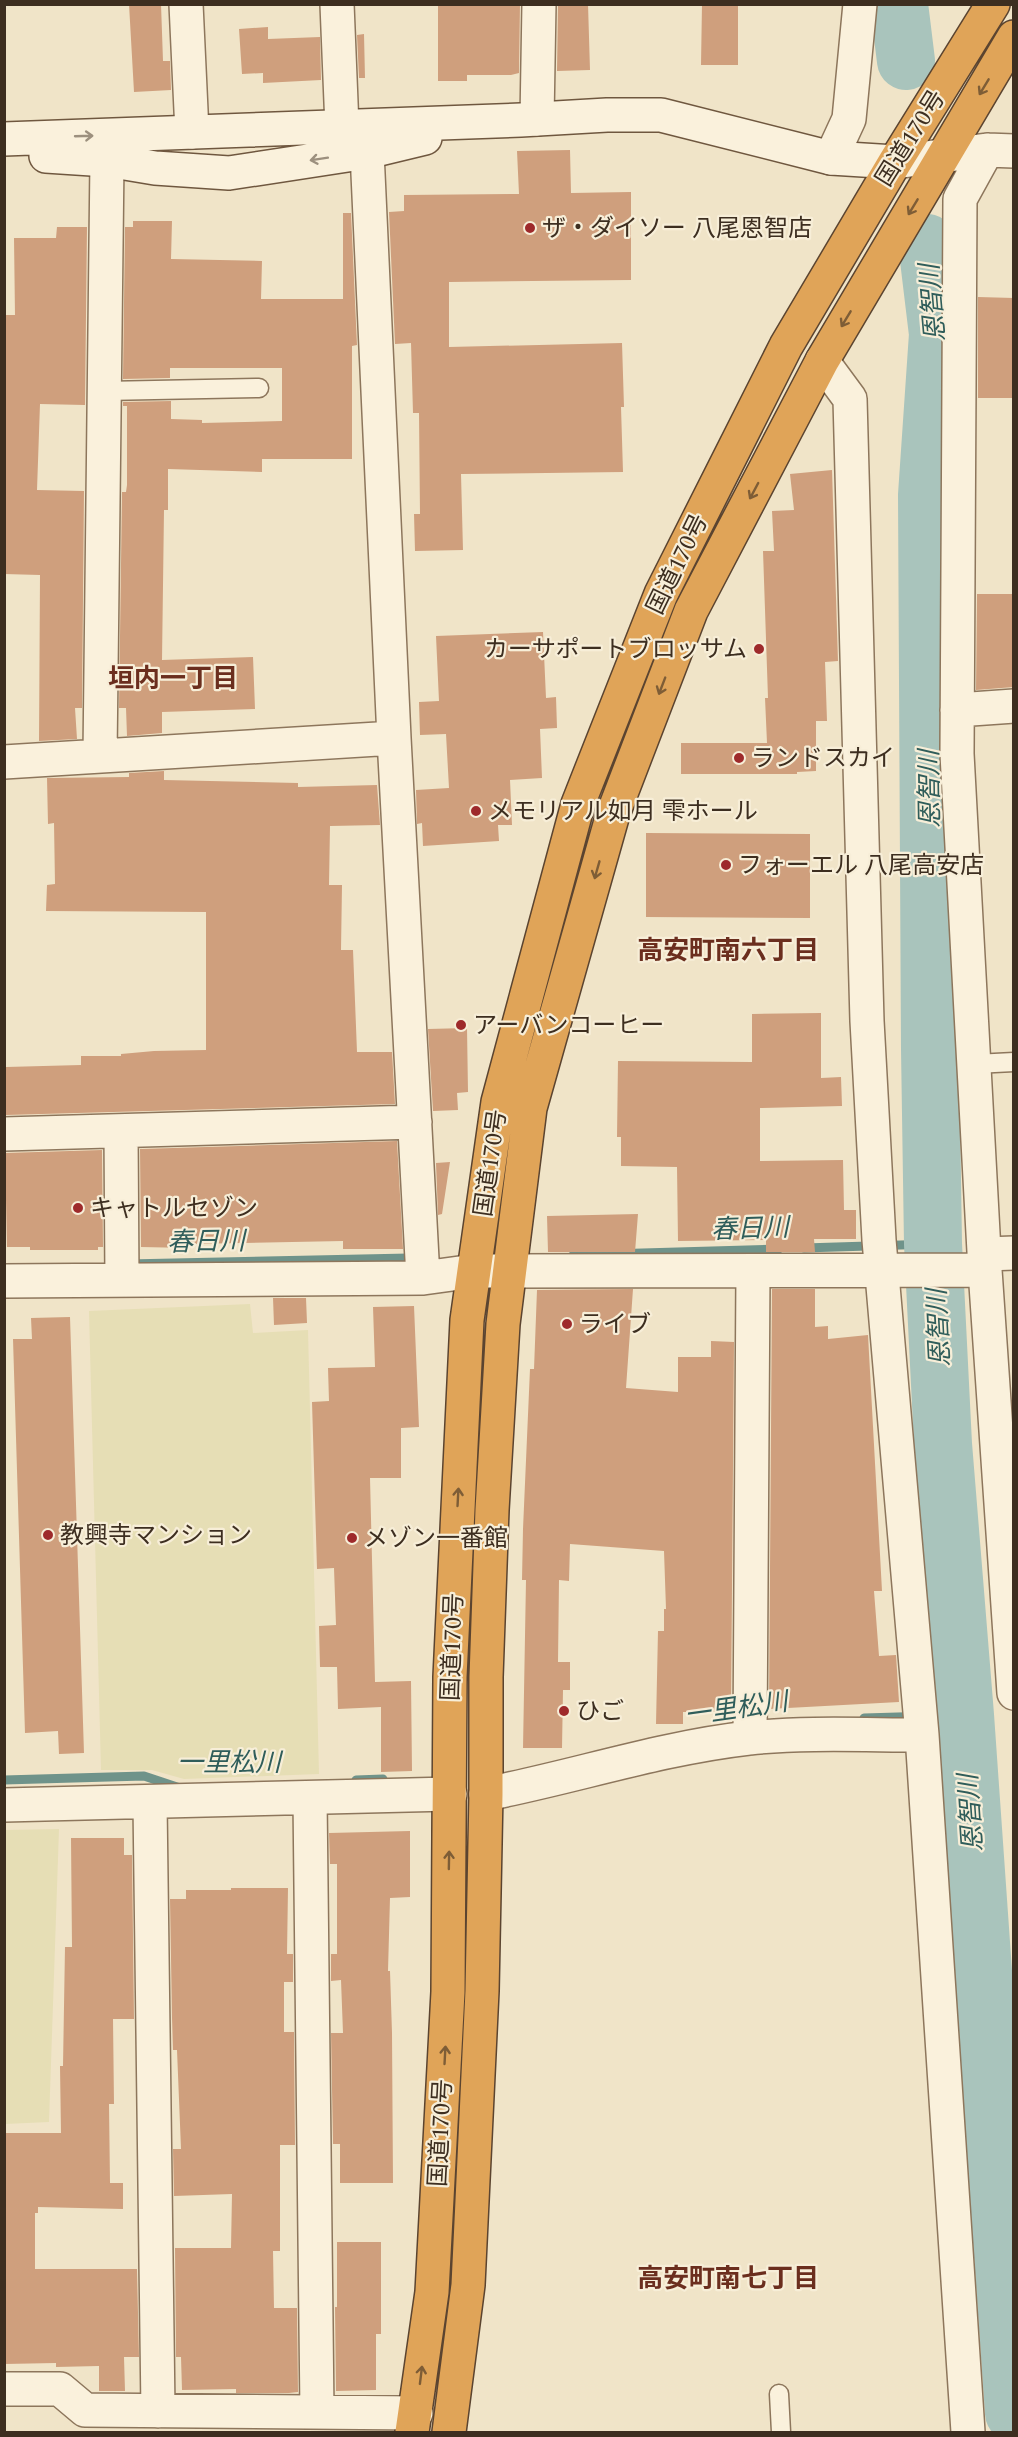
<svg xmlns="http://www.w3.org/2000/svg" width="1018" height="2437" font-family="Spectral,'Noto Sans JP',serif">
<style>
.farmland{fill:#e6deb5}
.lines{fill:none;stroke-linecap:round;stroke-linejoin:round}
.stream{stroke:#6f938a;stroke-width:9}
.river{stroke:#a9c4bc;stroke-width:58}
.building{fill:#cf9f7d}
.lane-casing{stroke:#8d765c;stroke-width:21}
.street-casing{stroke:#8d765c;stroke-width:36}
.secondary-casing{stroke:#6f573f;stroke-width:36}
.highway-casing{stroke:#5b4430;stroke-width:36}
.lane{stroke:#faf1dc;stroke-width:18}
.street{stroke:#faf1dc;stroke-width:33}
.secondary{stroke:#faf1dc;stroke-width:33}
.highway{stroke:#e0a458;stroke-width:33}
.oneway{stroke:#7e5d36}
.oneway2{stroke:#9c907e}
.poi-dot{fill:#9e2a2b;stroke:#f7eed8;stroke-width:2}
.labels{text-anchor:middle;stroke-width:4.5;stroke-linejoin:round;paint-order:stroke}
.street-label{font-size:24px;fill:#3d2e20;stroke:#f7eed8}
.poi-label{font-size:24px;fill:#3d2e20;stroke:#f7eed8;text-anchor:start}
.water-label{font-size:26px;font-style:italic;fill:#2f5d5a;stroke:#f7eed8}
.neighbourhood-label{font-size:26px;font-weight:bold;fill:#6b2e1e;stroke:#f7eed8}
</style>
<rect width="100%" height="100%" fill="#f0e4c8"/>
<!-- farmland -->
<path class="farmland" d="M250,1304L253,1333L308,1330L319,1774L184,1779L152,1770H101L89,1311Z
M59,1829L49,2122L5,2124V1830Z"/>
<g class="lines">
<!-- stream -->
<path class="stream" d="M804,1248L933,1244
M573,1255L779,1249
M127,1264L409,1258
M864,1718L965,1715
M4,1780L144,1776L180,1788
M356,1780L383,1779"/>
<!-- river -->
<path class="river" d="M899,4L906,61
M927,243L938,334L927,495L930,1049L933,1244L943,1444L965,1715L1014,2413"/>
</g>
<!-- building -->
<path class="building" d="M129,4H161L163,61H170L171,90L134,92Z
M438,4H520L519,73L511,75H467V81H438Z
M558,4H588L590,70L557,71Z
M702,4H738V65H701Z
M268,27V39L320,37L321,80L263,83V73L242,74L239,29Z
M364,34L365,78H359L357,35Z
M570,150L571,193L631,192V280L449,282V347L622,343L624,407H621L623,472L461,474L463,550L415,551L414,514H420L419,413H413L411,343L395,344L389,212L404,211V195L519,194L517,151Z
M343,213H351L357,345L352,346V459H262V472L168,469V510H164L162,660L253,657L255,709L162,712V733L127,736L126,708H119L122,492H126L127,485V406H123V402L171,401V419L202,420V423L282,421V368H170V378L123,379L125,227H133V221H172L171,259L262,261L261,299H343Z
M57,227H87L85,405L40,404L37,490L84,491L82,708H75L77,739L39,741L40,575L4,574V315H15L14,238H56Z
M978,297L1014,298V398H978Z
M832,470L838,661L825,662L827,721H816V771L797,772V774H681V743H767L765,698H768L763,551H774L772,511L794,510L790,474Z
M977,594H1014V687L976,690Z
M543,632L546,698L556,697L557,728L540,729L542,778L510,780L512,825H498L499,841L423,846L422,823L417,824L416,790L449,788L446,734L420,735L419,702L439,701L436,636Z
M164,771V780L298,783V787L377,785L380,825L330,826L329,885H342L341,950H353L357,1052H392L395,1104L6,1115V1067L81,1065V1056H121V1054L154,1051L206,1050V912L46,911L47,885L55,884L54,823L48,824L47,778L129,777V773Z
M646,833L810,834V918L646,917Z
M821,1013V1078L841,1077L842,1106L760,1108V1161L843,1160L844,1210H856V1239H814L815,1252H766V1240L678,1241L677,1167L621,1166V1137H617L618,1061L752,1062V1014Z
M467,1028L468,1092L457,1093L458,1110L433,1111L428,1029Z
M397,1141L403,1249H343V1241L189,1244V1248L141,1247L140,1149Z
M102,1150L103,1247H98V1250H30V1247H7L5,1153Z
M450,1162L442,1214L438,1215L436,1163Z
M638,1214L635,1252H548L547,1216Z
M633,1289L626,1388L678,1392V1357H711V1341L734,1342L731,1712H683V1724H656L658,1631H664V1609H666L664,1551L570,1544L569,1581L559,1580L558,1662H570V1690H563L562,1748H523L526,1580H522L523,1529L530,1369H534L537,1290Z
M772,1289H815V1327L828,1326V1339L868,1335L882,1591H874L879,1656L896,1655L899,1702L769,1709Z
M273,1298H306L307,1323L274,1325Z
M414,1306L419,1427L401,1428V1478H370L375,1682L411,1681L412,1771L381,1772V1707L338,1709L337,1667H320L319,1626L336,1625L334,1568L317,1569L312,1402L329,1401L328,1368L375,1367L373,1307Z
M70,1317L84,1753L59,1754L58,1731L25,1733L13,1339H32L31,1318Z
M410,1831V1897L390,1898L388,1971H390L392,2033L393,2183H340V2144H333L331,2033H343L341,1980L331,1981V1954H337V1864H330L329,1833Z
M71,1838H124V1855H132L134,2019H113L114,2104H109L110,2183H123V2209L38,2207V2213H35V2269H137L139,2357H124L125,2391H99V2366L56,2367V2363L4,2364V2133H61L60,2066H63L65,1947H72Z
M231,1888H288L287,1954H293V1982H284V2032H294L295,2145H280V2251H273L274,2308H297L298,2392L289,2393H236V2389L182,2390L181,2357H176L175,2248H231L232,2194L174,2196L173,2149H181L177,2050H173L172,2018L170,1899H186V1890H231Z
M337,2242H381V2334H376V2390L336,2391L335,2307H337Z"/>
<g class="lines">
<!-- lane casing -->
<g class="lane-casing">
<path id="lane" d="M104,391L259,388
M975,1064L1014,1062
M779,2394L781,2432"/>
</g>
<!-- street casing -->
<g class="street-casing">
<path id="street" d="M186,4L192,132
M337,4L342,127
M537,119L539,4
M987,150L960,199L957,754L985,1270L1014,1693
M367,152L394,738L423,1278
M831,158L849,119L860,4
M895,162L987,150L1014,151
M822,361L850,399L867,1021L879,1240L922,1735L968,2432
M957,710L1014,706
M100,756L107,160
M4,762L394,738
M121,1131L122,1280
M4,1134L415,1122
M986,1254L1014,1253
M4,1281L423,1278L474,1271L985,1270
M750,1738L753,1272
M486,1794C574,1777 660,1748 749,1738C806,1732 865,1735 922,1735
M310,1798L317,2412
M150,1803L158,2411
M4,1805L450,1794
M4,2389H60L85,2410L416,2413"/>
</g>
<!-- secondary casing -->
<g class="secondary-casing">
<path id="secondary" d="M4,139L521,120L607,115H661L831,158L895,162
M46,156L107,160L155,168L229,173L367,152L425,138"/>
</g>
<!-- highway casing -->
<g class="highway-casing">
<path id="highway" d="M412,2432L432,2292L448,1992L450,1677L467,1320L498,1102L578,804L661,594L786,346L895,162L993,4
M449,2432L468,2285L482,1991L486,1794V1677L492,1510L503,1324L530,1108L613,814L691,611L822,361L1014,37"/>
</g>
<!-- lane -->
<use href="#lane" class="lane"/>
<!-- street -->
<use href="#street" class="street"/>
<!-- secondary -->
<use href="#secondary" class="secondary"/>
<!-- highway -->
<use href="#highway" class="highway"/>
</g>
<!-- one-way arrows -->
<defs><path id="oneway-shaft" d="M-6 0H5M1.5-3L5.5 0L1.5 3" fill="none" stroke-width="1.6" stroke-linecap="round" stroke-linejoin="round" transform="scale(1.5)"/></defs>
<g class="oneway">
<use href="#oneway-shaft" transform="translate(984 87) rotate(121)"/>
<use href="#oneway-shaft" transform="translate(913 207) rotate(121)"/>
<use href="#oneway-shaft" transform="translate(846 319) rotate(121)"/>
<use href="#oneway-shaft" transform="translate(754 491) rotate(118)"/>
<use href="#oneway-shaft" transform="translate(662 686) rotate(111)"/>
<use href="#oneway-shaft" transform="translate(597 870) rotate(106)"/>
<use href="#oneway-shaft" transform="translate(458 1497) rotate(-87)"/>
<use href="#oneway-shaft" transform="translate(449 1860) rotate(-89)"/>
<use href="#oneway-shaft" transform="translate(445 2055) rotate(-87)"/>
<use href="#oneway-shaft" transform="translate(421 2375) rotate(-83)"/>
</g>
<g class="oneway2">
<use href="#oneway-shaft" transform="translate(84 136) rotate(-2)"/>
<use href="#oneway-shaft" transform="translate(319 159) rotate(171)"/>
</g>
<!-- markers -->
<g class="poi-dot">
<circle cx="530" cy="228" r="6"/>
<circle cx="759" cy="649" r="6"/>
<circle cx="739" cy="758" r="6"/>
<circle cx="476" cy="811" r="6"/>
<circle cx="726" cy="865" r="6"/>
<circle cx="461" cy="1025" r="6"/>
<circle cx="78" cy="1208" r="6"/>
<circle cx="567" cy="1324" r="6"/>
<circle cx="48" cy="1535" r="6"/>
<circle cx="352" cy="1538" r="6"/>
<circle cx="564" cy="1711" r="6"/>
</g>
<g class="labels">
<!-- street labels -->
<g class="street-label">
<text transform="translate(910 138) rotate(-58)" y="8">国道170号</text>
<text transform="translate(677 564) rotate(-64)" y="8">国道170号</text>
<text transform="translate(490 1163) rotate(-82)" y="8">国道170号</text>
<text transform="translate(452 1647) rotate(-88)" y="8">国道170号</text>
<text transform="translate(440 2133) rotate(-87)" y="8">国道170号</text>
</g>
<!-- poi labels -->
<g class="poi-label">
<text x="542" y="236">ザ・ダイソー 八尾恩智店</text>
<text x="747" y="657" text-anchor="end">カーサポートブロッサム</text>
<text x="751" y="766">ランドスカイ</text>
<text x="488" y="819">メモリアル如月 雫ホール</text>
<text x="738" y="873">フォーエル 八尾高安店</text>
<text x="473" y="1033">アーバンコーヒー</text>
<text x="90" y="1216">キャトルセゾン</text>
<text x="579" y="1332">ライブ</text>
<text x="60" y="1543">教興寺マンション</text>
<text x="364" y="1546">メゾン一番館</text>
<text x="576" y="1719">ひご</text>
</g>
<!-- water labels -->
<g class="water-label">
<text transform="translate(932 303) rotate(-95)" y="9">恩智川</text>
<text transform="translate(929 789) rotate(-91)" y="9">恩智川</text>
<text transform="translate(750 1228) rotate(-2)" y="9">春日川</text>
<text transform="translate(206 1241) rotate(-1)" y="9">春日川</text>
<text transform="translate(938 1328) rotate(-93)" y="9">恩智川</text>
<text transform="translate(736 1708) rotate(-8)" y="9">一里松川</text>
<text x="229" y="1771">一里松川</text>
<text transform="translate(970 1813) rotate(-94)" y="9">恩智川</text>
</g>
<!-- neighbourhood labels -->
<g class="neighbourhood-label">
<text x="173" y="687">垣内一丁目</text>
<text x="728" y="959">高安町南六丁目</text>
<text x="728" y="2287">高安町南七丁目</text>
</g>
</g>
<!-- border -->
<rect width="1018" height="2437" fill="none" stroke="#3d2e20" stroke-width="12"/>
</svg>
